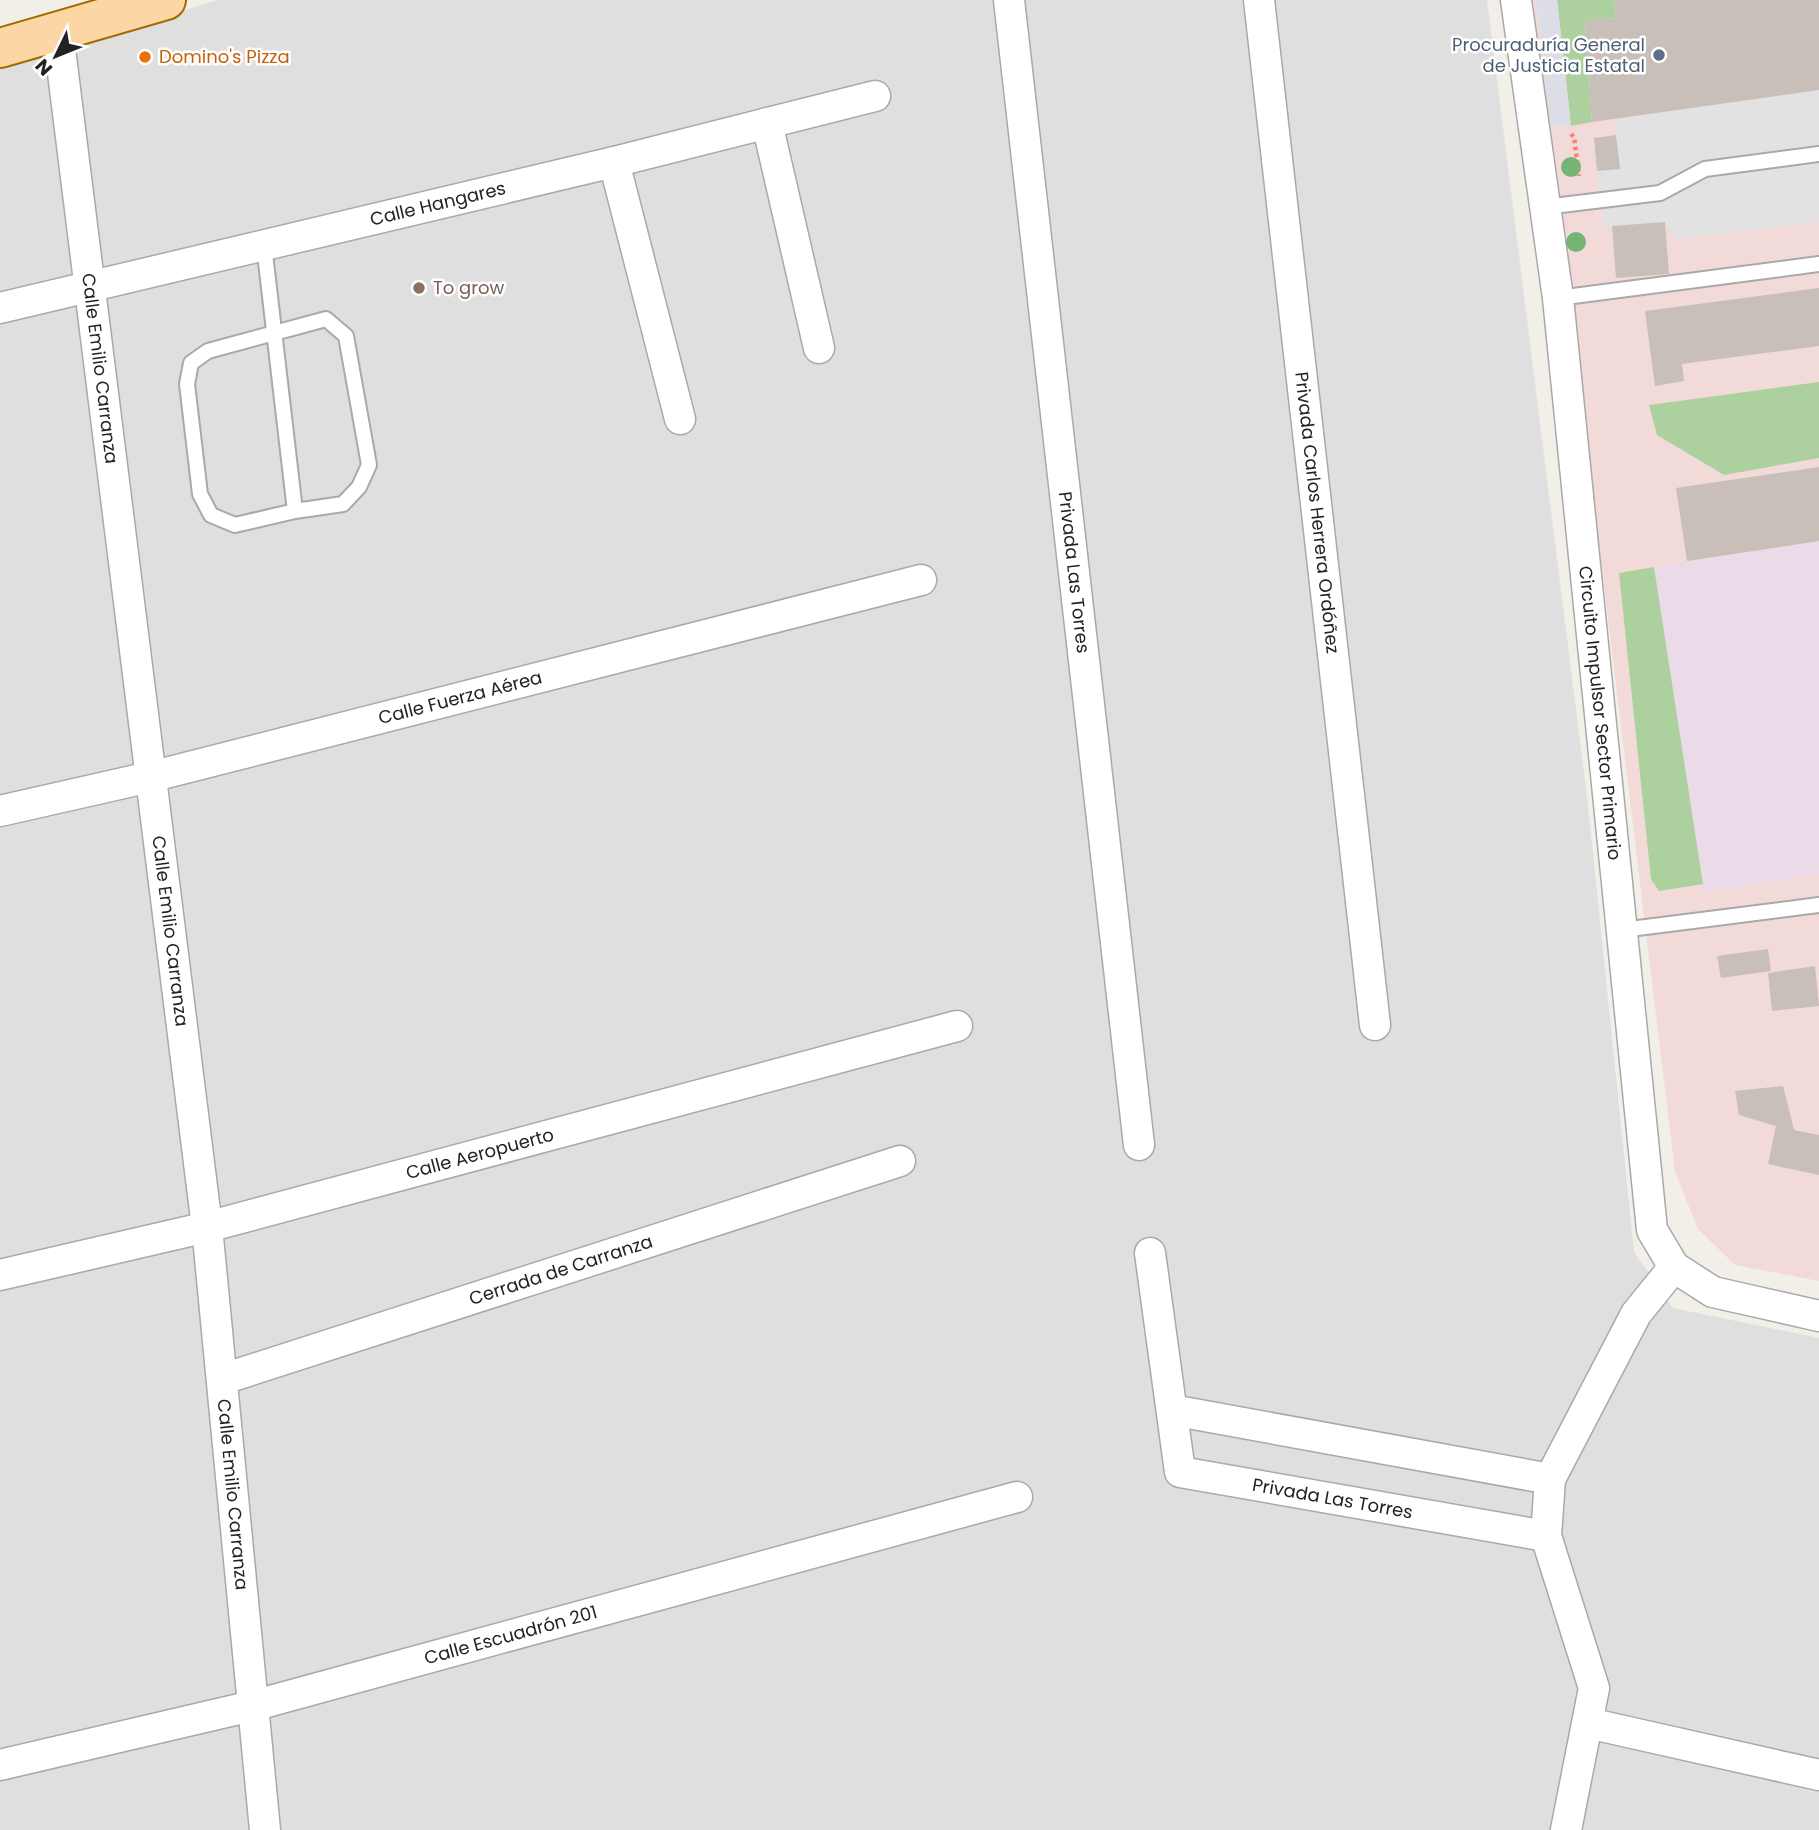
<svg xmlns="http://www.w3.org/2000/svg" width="1819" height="1830" font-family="Poppins,sans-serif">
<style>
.residential{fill:#e0dfdf}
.commercial{fill:#f2dad9}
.industrial{fill:#ebdbe8}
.forest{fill:#add19e}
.parking{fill:#e2e2e2}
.plaza{fill:#dddde8}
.building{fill:#c7bfb8}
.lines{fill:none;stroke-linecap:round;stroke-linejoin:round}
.service-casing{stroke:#a9a9a9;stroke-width:18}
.minor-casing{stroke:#a9a9a9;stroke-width:33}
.primary-casing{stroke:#a06b00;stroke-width:42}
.path{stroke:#fa8072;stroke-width:4.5;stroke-dasharray:3.5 3.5;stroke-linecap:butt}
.service{stroke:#fff;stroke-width:14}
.minor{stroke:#fff;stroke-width:30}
.primary{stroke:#fcd6a4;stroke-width:38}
.tree{fill:#74b475}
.service-dot{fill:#5c6f8a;stroke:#fff;stroke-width:2.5}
.food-dot{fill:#e8710a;stroke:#fff;stroke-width:2.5}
.education-dot{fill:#8d6e63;stroke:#fff;stroke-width:2.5}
.labels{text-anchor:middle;stroke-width:5;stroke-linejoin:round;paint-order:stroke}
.service-label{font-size:18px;fill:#4e5e75;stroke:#fff;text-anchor:end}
.food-label{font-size:18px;fill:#c56008;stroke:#fff;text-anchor:start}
.street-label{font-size:18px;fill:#222;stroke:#fff}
.education-label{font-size:18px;fill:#785e54;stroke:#fff;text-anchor:start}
</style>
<rect width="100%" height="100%" fill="#f2efe9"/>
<!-- residential -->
<path class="residential" d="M218,0H1487L1588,805L1634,1252L1673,1308L1819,1338V1830H0V65Z"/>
<!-- commercial -->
<path class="commercial" d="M1533,0H1819V1281L1735,1265L1698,1229L1675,1172Z"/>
<!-- industrial -->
<path class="industrial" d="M1819,541V874L1704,892L1654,567Z"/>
<!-- forest -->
<path class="forest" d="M1557,0H1614L1616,18L1585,21L1592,122L1571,126Z
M1819,382V458L1724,475L1657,435L1649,405Z
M1654,567L1703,884L1659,891L1651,879L1619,573Z"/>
<!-- parking -->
<path class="parking" d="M1819,90V222L1677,239L1665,222L1603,227L1597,171L1620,169L1614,119Z"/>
<!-- plaza -->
<path class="plaza" d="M1536,0H1557L1571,126H1551Z"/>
<!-- building -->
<path class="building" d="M1614,0H1819V90L1592,122L1585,21L1616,18Z
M1616,135L1620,169L1597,171L1594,138Z
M1665,222L1669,274L1616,278L1612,226Z
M1819,288V346L1682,364L1684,381L1655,386L1645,311Z
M1819,467V541L1687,561L1676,488Z
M1768,949L1771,971L1721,978L1717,956Z
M1815,966L1819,1006L1772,1011L1768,973Z
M1783,1086L1794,1130L1819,1135V1175L1768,1164L1776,1126L1739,1115L1735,1091Z"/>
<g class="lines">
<!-- service casing -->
<g class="service-casing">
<path id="service" d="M1545,207L1660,193L1705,169L1819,154
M264,245L295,511
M1558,298L1819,264
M326,319L346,336L369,465L359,487L343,504L295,511L235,525L211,515L200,494L187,384L191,363L208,351Z
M1622,930L1819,905"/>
</g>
<!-- minor casing -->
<g class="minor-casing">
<g id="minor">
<path id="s1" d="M1009,0L1139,1145"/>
<path id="s2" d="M1259,0L1375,1025"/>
<path id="s3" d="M1516,0L1558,298L1652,1230L1674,1267L1713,1292L1819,1316"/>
<path id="s4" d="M58,33L207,1227L265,1830"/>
<path d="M767,123L819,348"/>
<path d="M614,162L680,419"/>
<path id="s5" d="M0,308L614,162L875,96"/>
<path id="s6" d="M0,811L150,777L921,580"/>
<path id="s7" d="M1150,1253L1180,1472L1546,1536"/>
<path id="s8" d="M0,1275L207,1227L957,1026"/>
<path id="s9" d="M223,1379L900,1161"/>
<path d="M1172,1410L1550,1479"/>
<path d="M1588,1723L1819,1775"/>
<path id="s10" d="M0,1765L252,1706L1017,1497"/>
<path d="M1566,1830L1594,1688L1546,1536L1550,1479L1636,1314L1674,1267"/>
</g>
</g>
<!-- primary casing -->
<g class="primary-casing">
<path id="primary" d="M0,48L166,0"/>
</g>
<!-- path -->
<path class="path" d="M1571,134L1574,137L1579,176"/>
<!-- service -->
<use href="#service" class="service"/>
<!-- minor -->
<use href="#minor" class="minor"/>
<!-- primary -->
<use href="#primary" class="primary"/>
</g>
<!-- trees -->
<g class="tree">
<circle cx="1571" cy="167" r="10"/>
<circle cx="1576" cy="242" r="10"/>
</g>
<!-- markers -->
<circle class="service-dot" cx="1659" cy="55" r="7"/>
<circle class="food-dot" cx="145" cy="57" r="7"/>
<circle class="education-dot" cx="419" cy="288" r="7"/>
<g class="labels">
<!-- service labels -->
<g class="service-label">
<text x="1645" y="51">Procuraduría General<tspan x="1645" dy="21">de Justicia Estatal</tspan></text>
</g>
<!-- food labels -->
<g class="food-label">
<text x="159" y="63">Domino's Pizza</text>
</g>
<!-- street labels -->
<g class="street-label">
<text dy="6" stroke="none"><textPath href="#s5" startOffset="450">Calle Hangares</textPath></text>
<text dy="6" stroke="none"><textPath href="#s4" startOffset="338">Calle Emilio Carranza</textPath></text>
<text dy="6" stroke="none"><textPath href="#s2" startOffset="516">Privada Carlos Herrera Ordóñez</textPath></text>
<text dy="6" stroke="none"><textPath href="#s1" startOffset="576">Privada Las Torres</textPath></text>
<text dy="6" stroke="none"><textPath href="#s6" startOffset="474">Calle Fuerza Aérea</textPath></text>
<text dy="6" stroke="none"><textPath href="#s3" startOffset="718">Circuito Impulsor Sector Primario</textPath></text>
<text dy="6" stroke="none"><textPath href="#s4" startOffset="905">Calle Emilio Carranza</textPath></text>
<text dy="6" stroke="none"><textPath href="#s8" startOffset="495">Calle Aeropuerto</textPath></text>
<text dy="6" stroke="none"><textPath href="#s9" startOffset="355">Cerrada de Carranza</textPath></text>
<text dy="6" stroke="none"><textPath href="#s4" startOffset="1472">Calle Emilio Carranza</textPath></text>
<text dy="6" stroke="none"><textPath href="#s7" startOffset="376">Privada Las Torres</textPath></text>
<text dy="6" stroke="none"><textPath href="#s10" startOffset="527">Calle Escuadrón 201</textPath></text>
</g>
<!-- education labels -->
<g class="education-label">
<text x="433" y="294">To grow</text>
</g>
</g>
<!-- north arrow -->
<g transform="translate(56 56) rotate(227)" stroke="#ffffff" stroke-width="5" paint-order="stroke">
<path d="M0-5L12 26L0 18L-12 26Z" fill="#222222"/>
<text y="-10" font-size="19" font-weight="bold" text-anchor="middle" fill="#222222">N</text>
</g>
</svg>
